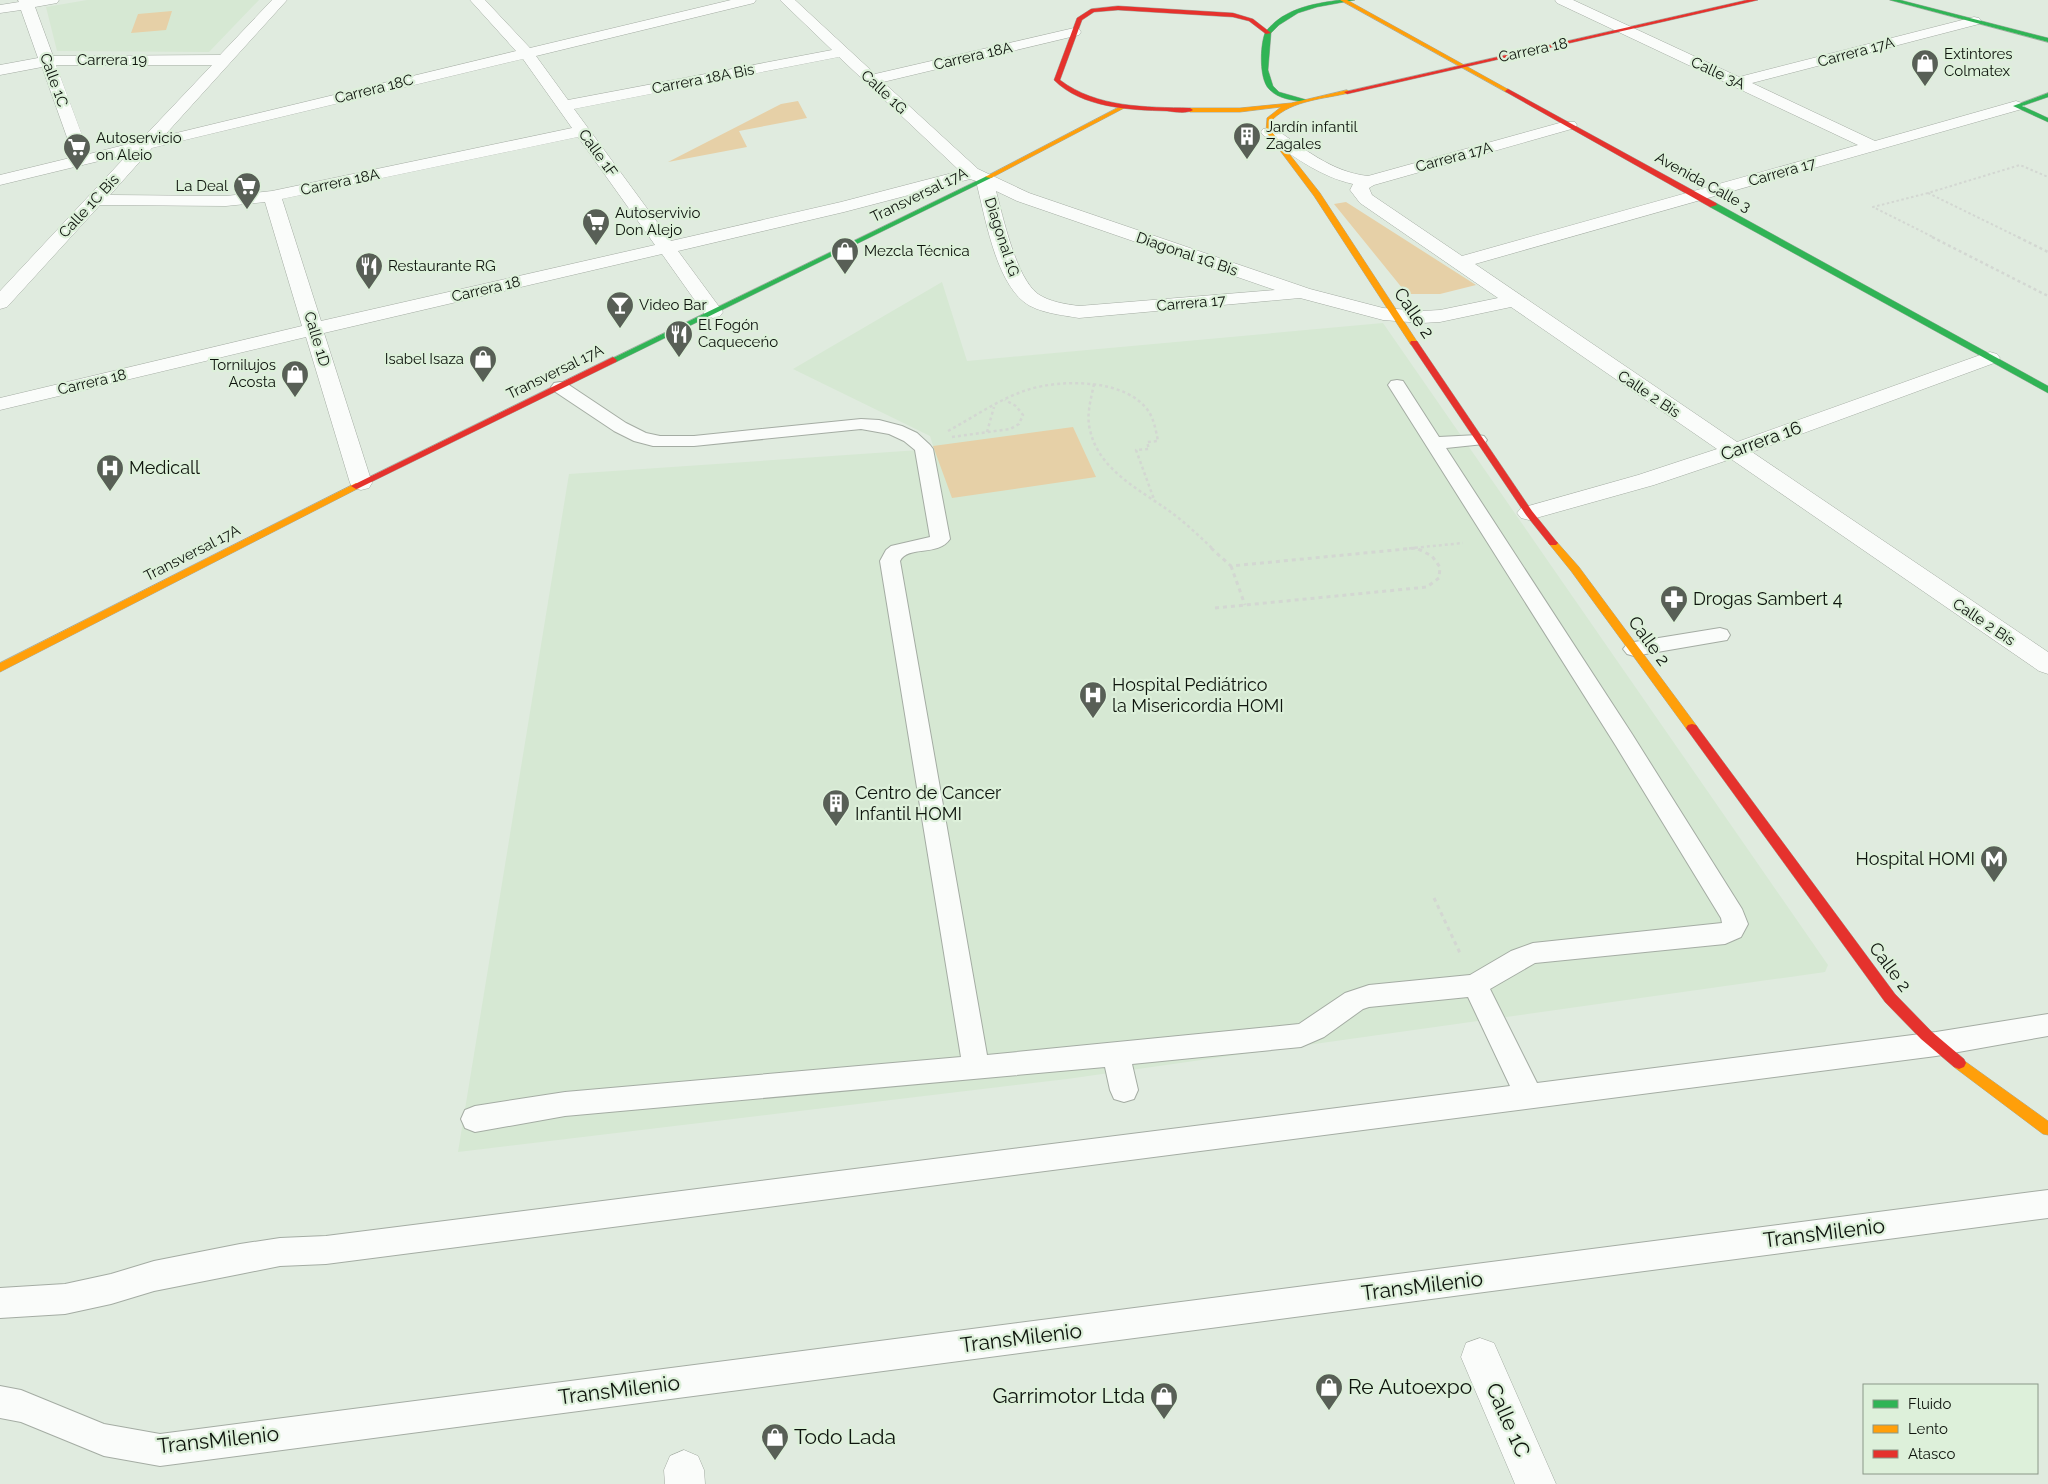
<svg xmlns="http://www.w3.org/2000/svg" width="2048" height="1484" font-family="Raleway,sans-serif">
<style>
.built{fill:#d6e8d3}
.green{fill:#e6d0a7}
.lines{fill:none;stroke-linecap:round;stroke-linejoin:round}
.lane-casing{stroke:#a4aca3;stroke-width:2}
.street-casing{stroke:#a4aca3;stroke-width:1}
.fast-casing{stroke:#a4aca3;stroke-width:1}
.slow-casing{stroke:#a4aca3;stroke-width:1}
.jam-casing{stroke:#a4aca3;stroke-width:1}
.path-far2{stroke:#d3d7d2;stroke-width:2;stroke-dasharray:2.5 2.5;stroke-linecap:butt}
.path-far1{stroke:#d3d7d2;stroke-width:2.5;stroke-dasharray:3 3;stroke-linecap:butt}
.path{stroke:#d3d7d2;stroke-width:3;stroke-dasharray:4 4;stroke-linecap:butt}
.lane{fill:#fafcfa;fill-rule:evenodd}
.street{fill:#fafcfa;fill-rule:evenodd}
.fast{fill:#30b455;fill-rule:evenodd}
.slow{fill:#ff9f0a;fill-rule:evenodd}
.jam{fill:#e5322d;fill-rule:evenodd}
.labels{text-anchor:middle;stroke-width:4.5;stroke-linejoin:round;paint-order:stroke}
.far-street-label{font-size:15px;fill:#0e140d;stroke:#ddf0da}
.far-poi-label{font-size:15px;fill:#0e140d;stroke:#ddf0da;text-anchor:start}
.street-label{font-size:18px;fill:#0e140d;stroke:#ddf0da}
.poi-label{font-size:18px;fill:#0e140d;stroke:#ddf0da;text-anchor:start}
.near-street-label{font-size:21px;fill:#0e140d;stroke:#ddf0da}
.near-poi-label{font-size:21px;fill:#0e140d;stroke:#ddf0da;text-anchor:start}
</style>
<rect width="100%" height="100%" fill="#e0ebdf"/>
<!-- built -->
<path class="built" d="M87,0H259L209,52L57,51L46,7Z
M942,282L967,361L1383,323L1828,965L1825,972L1067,1079L458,1152L569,474L934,449L930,436L793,369Z"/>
<!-- green -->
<path class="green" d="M172,11L166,30L131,33L138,14Z
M798,101L807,118L739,131L747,147L668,162L781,104Z
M1346,202L1476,285L1440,294H1407L1334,204Z
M1073,427L1096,477L952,498L933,446Z"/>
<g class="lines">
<!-- lane casing -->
<g class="lane-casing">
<path id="lane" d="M1397,380L1403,381L1439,437L1478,435L1484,436L1487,440L1484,444L1446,448L1632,734L1742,909L1748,924L1741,937L1725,944L1535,963L1490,989L1537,1083L1936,1032L2048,1014V1036L1936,1056L326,1264L280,1266L240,1274L154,1291L111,1304L65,1314L0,1318V1288L65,1284L111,1274L154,1261L240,1244L280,1238L326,1236L1510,1086L1468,997L1369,1007L1363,1009L1324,1037L1301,1047L1132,1064L1138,1090L1134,1099L1124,1102L1114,1099L1110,1090L1105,1067L565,1116L475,1132L465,1128L461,1119L465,1110L475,1106L565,1092L961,1057L880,561L886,550L891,546L930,537L915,450L904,441L889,434L861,429L694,446H653L634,441L614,431L554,391L551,387L554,383L560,382L566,383L626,423L646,433L660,436H694L861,419L879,420L902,426L917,433L930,445L933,449L950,539C938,557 908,545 900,561L987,1055L1299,1024L1345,993L1369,985L1470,975L1511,951L1533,943L1722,923L1721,918L1616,746L1388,385L1391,381Z
M1720,628L1727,630L1730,635L1727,640L1634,656L1627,654L1623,649L1627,644L1634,642Z
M2048,1190V1218L160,1466L104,1456L21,1422L0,1418V1386L21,1390L104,1424L160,1434Z"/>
</g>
<!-- street casing -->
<g class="street-casing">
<path id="street" d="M18,0H59L57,3L35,7L53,56L220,55L272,0H287L164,136L516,51L470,0H485L530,48L731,0H756L754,3L536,56L568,100L832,50L780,0H795L875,74L1074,28L1079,29L1081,32L1079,35L883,82L978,169L1029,193L1310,289L1383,308L1422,311L1440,310L1498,298L1360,203L1350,190L1353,184C1318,176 1292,155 1263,135L1261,132L1263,129H1275C1304,148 1331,172 1368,176L1563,122H1575L1577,125L1575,128L1374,185L1369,188L1372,195L1462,256L1858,145L1557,3L1555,0H1573L1739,77L1974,17L1979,18L1981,21L1979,24L1752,83L1875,141L2016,101L2022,103L2024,106L2022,109L1475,264L1737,442L1983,354L1990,352L1997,354L2000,358L1997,362L1752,452L2048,652V674L2039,671L1731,459L1654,485L1529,520L1521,518L1517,513L1521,508L1638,475L1717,449L1511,307L1440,322L1422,323L1383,320L1300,298L1079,318C1062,315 1038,313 1024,302C995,279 985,216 976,181L970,179L844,212L678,251L723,312L720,316L713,318L706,316L662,254L324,333L372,483L369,488L361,490L353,488L350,483L306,337L0,410V398L302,326L265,202L226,206L100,205L7,307L0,309V291L128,154L0,185V175L74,157L42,67L0,75V65L38,58L21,10L0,13V5L19,2ZM839,57L960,171L841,202L671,241L574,109ZM523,59L572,128L272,191L226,196L110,195L152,148ZM56,65H212L140,141L89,154ZM578,137L655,245L321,321L282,199ZM996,191L1017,201L1275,290L1079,306C1065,304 1050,302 1038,294C1016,278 1003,217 996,191Z
M1480,1338L1494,1343L1556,1484H1515L1461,1357L1466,1343Z
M684,1450L698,1456L704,1470L705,1484H665L664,1470L670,1456Z"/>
</g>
<!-- fast casing -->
<g class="fast-casing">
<path id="fast" d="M1340,0H1355L1317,7L1298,13L1279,25L1271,33L1268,70L1273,86L1279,92L1307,100L1304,102C1292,100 1278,99 1269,89C1259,79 1260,46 1265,33C1267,29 1272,25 1275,22C1293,7 1317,3 1340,0Z
M1890,0H1900L2048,38V42Z
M2048,93V97L2022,106L2048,118V122L2013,106Z
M987,176L993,177L616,362H610L609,360Z
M1710,203H1716L2048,386V393L1710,207Z"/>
</g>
<!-- slow casing -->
<g class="slow-casing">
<path id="slow" d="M1340,0H1347L1511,91L1506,92Z
M1347,90L1350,92L1349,93C1324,99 1293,100 1273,119L1272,132L1320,193L1418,343L1417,345H1411L1314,196L1266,132L1267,118L1281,107L1240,112H1190L1187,110L1190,108H1240L1291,103Z
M1123,105L1128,106L991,178L985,177Z
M356,483L359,484V488L0,672V663Z
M1553,540L1556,541L1579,567L1696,725L1698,728L1696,731H1688L1571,571L1550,545L1548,543L1550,541Z
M1959,1057L2048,1121V1135L2043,1134L1954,1067L1952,1063L1954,1059Z"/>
</g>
<!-- jam casing -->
<g class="jam-casing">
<path id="jam" d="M1747,0H1758L1347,94L1344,92Z
M1118,6L1233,13L1253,19L1271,33L1266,34L1249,21L1233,17L1118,10L1094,12L1082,20L1060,80C1097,108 1146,107 1190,108L1193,110C1187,114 1175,112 1167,111C1130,110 1082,108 1054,80L1077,18L1091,9Z
M1508,89L1716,203L1717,205L1710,207L1506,92L1505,91Z
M1411,341H1417L1532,511L1556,541L1558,543L1556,545H1550L1526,515L1410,343Z
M613,357L617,360L616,362L359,488L356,489L351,486Z
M1692,724L1696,725L1895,994L1931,1031L1964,1059L1966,1063L1964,1067L1959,1069L1954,1067L1921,1039L1885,1002L1688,731L1686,728L1688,725Z"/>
</g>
<!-- path-far2 -->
<path class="path-far2" d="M1928,193L1873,207L1935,238
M2020,238L1928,193L2020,165L2048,177"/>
<!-- path-far1 -->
<path class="path-far1" d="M1932,237L2048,296
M2018,237L2048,252
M1094,384C1091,399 1086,415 1090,430C1099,471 1141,490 1172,513C1187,524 1200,537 1213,549
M948,431C974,417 999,399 1027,390C1060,379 1127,378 1149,412C1154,420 1156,431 1158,441L1147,442L1149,449L1136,450L1155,502
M987,432L994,407
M952,437L1010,429L1019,424L1023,415L1016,406L1005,400
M1403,549L1463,543"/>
<!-- path -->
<path class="path" d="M1211,548L1231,566L1416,548
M1231,566L1245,605
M1215,608L1427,587L1439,578L1440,567L1432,556L1418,549
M1434,898L1460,953"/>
<!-- lane -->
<use href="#lane" class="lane"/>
<!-- street -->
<use href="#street" class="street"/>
<!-- fast -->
<use href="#fast" class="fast"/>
<!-- slow -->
<use href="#slow" class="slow"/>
<!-- jam -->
<use href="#jam" class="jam"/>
</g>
<!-- icons -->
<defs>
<g id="shop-pin" transform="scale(1.4375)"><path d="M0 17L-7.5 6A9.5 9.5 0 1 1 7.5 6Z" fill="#585f56" stroke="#ddf0da"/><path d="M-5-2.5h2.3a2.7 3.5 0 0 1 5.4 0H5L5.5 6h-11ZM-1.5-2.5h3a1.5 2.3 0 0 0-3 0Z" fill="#fff"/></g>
<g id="building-pin" transform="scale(1.4375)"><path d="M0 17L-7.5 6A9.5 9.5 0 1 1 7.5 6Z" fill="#585f56" stroke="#ddf0da"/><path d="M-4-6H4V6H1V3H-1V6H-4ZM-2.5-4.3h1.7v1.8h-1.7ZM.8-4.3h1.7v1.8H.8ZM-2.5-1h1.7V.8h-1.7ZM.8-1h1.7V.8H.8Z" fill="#fff"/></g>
<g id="supermarket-pin" transform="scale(1.4375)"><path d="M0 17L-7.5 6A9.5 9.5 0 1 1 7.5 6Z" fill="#585f56" stroke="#ddf0da"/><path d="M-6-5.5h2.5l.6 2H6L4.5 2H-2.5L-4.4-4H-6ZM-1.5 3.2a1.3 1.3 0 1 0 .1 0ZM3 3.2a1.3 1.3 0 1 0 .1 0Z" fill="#fff"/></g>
<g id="restaurant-pin" transform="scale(1.4375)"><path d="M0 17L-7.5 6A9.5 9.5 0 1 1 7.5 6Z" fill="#585f56" stroke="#ddf0da"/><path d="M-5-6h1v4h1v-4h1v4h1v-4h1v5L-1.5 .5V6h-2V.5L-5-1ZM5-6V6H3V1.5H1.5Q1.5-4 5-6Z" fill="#fff"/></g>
<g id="bar-pin" transform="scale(1.4375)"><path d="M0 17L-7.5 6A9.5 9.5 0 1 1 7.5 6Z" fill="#585f56" stroke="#ddf0da"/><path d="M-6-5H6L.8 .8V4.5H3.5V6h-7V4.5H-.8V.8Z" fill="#fff"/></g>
<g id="hospital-pin" transform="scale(1.4375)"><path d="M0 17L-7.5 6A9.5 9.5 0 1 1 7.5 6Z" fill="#585f56" stroke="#ddf0da"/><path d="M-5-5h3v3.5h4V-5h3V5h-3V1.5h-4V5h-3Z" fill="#fff"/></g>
<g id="pharmacy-pin" transform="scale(1.4375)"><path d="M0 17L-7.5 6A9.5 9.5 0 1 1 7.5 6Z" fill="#585f56" stroke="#ddf0da"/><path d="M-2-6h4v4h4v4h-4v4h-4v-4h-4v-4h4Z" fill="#fff"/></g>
<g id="metro-pin" transform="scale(1.4375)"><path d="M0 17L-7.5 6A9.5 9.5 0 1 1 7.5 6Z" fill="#585f56" stroke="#ddf0da"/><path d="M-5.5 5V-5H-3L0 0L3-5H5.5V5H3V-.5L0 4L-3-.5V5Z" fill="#fff"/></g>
</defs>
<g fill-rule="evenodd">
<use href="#shop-pin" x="1925" y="63"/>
<use href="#building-pin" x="1247" y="136"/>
<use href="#supermarket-pin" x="77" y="147"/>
<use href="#supermarket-pin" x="247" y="186"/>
<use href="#supermarket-pin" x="596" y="222"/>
<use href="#shop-pin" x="845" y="251"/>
<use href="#restaurant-pin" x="369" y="266"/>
<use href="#bar-pin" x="620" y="305"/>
<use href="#restaurant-pin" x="679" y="334"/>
<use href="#shop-pin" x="483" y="359"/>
<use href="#shop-pin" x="295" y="374"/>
<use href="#hospital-pin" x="110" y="468"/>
<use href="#pharmacy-pin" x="1674" y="599"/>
<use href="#hospital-pin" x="1093" y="695"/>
<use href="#building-pin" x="836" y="803"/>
<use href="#metro-pin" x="1994" y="859"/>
<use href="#shop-pin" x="1329" y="1387"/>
<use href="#shop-pin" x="1164" y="1396"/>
<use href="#shop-pin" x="775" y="1437"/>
</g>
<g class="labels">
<!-- far-street labels -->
<g class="far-street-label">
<text transform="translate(1533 50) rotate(-12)" y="5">Carrera 18</text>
<text transform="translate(1856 52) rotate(-15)" y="5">Carrera 17A</text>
<text transform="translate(973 56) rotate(-13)" y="5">Carrera 18A</text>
<text x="112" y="65">Carrera 19</text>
<text transform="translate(1718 73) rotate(25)" y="5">Calle 3A</text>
<text transform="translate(703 79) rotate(-11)" y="5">Carrera 18A Bis</text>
<text transform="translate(54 80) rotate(70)" y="5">Calle 1C</text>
<text transform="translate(374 89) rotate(-14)" y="5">Carrera 18C</text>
<text transform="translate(884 92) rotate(43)" y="5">Calle 1G</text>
<text transform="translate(598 153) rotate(54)" y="5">Calle 1F</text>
<text transform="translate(1454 157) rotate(-15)" y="5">Carrera 17A</text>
<text transform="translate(1782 172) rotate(-16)" y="5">Carrera 17</text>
<text transform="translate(340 182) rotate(-12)" y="5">Carrera 18A</text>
<text transform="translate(1703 182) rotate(29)" y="5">Avenida Calle 3</text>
<text transform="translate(919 195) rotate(-26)" y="5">Transversal 17A</text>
<text transform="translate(89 206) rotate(-47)" y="5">Calle 1C Bis</text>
<text transform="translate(1002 237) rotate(72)" y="5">Diagonal 1G</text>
<text transform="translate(1187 254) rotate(19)" y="5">Diagonal 1G Bis</text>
<text transform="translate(486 289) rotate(-13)" y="5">Carrera 18</text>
<text transform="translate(1191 303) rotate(-5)" y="5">Carrera 17</text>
<text transform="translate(317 339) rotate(73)" y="5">Calle 1D</text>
<text transform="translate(555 372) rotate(-26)" y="5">Transversal 17A</text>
<text transform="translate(92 382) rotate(-13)" y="5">Carrera 18</text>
<text transform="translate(1649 394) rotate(34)" y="5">Calle 2 Bis</text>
<text transform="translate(192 553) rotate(-27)" y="5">Transversal 17A</text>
<text transform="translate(1984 622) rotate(34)" y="5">Calle 2 Bis</text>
</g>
<!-- far-poi labels -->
<g class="far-poi-label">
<text x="1944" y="59">Extintores<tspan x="1944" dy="17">Colmatex</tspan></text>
<text x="1266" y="132">Jardín infantil<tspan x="1266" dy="17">Zagales</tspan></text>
<text x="96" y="143">Autoservicio<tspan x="96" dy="17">on Aleio</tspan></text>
<text x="228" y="191" text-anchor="end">La Deal</text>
<text x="615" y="218">Autoservivio<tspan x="615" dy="17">Don Alejo</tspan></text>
<text x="864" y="256">Mezcla Técnica</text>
<text x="388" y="271">Restaurante RG</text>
<text x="639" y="310">Video Bar</text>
<text x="698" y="330">El Fogón<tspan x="698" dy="17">Caqueceńo</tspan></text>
<text x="464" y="364" text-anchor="end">Isabel Isaza</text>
<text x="276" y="370" text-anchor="end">Tornilujos<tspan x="276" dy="17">Acosta</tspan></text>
</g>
<!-- street labels -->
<g class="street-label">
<text transform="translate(1414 313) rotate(56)" y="6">Calle 2</text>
<text transform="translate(1761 441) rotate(-20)" y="6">Carrera 16</text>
<text transform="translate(1649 641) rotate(54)" y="6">Calle 2</text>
<text transform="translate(1890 967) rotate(53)" y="6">Calle 2</text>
</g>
<!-- poi labels -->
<g class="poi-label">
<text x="129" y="474">Medicall</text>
<text x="1693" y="605">Drogas Sambert 4</text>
<text x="1112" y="691">Hospital Pediátrico<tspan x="1112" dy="21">la Misericordia HOMI</tspan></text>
<text x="855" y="799">Centro de Cancer<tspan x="855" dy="21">Infantil HOMI</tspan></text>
<text x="1975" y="865" text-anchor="end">Hospital HOMI</text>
</g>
<!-- near-street labels -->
<g class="near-street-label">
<text transform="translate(1824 1233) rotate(-7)" y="7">TransMilenio</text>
<text transform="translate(1422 1286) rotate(-7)" y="7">TransMilenio</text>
<text transform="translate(1021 1338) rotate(-7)" y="7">TransMilenio</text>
<text transform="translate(619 1390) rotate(-7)" y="7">TransMilenio</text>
<text transform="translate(1508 1420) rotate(66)" y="7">Calle 1C</text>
<text transform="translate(218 1440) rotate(-6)" y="7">TransMilenio</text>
</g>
<!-- near-poi labels -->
<g class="near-poi-label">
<text x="1348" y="1394">Re Autoexpo</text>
<text x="1145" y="1403" text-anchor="end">Garrimotor Ltda</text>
<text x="794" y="1444">Todo Lada</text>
</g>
</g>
<!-- legend -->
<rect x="1863" y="1384" width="175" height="90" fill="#ddf0da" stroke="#8a9888"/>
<rect x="1873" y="1400" width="25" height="8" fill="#30b455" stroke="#8a9888"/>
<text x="1908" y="1409" font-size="15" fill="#0e140d">Fluido</text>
<rect x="1873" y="1425" width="25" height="8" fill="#ff9f0a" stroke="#8a9888"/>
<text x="1908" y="1434" font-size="15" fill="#0e140d">Lento</text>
<rect x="1873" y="1450" width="25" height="8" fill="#e5322d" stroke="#8a9888"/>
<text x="1908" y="1459" font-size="15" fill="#0e140d">Atasco</text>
</svg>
